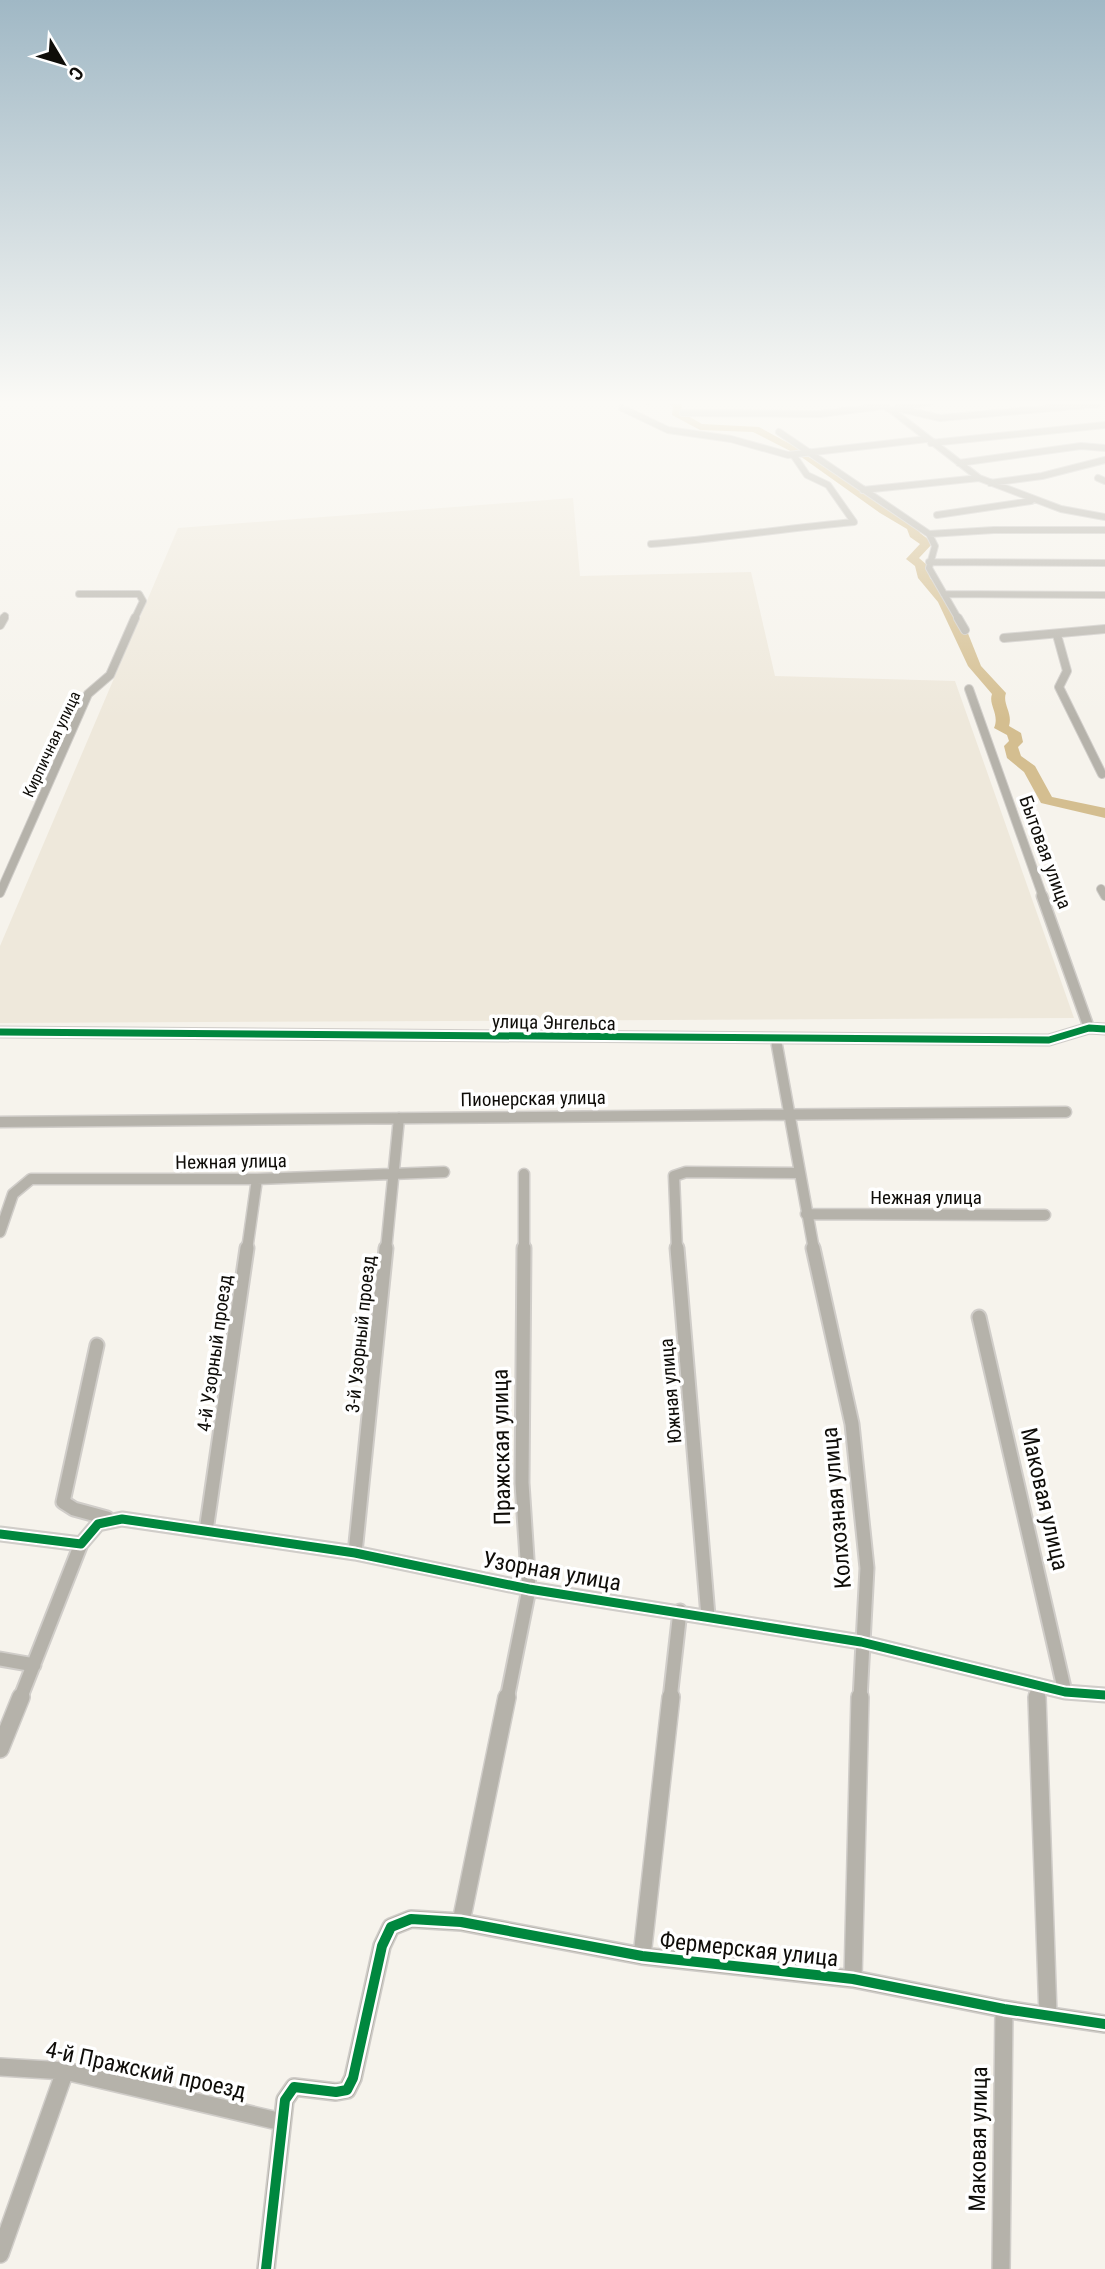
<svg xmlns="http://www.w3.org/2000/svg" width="1105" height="2269" font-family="'Roboto Condensed',sans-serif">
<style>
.built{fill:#eee8db}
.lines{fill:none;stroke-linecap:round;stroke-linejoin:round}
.river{fill:#d4be90;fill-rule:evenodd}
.minor-far4-casing{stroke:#d0cdc9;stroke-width:8}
.minor-far3-casing{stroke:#d0cdc9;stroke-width:10}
.minor-far2-casing{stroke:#d0cdc9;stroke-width:13}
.minor-far1-casing{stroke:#d0cdc9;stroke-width:17}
.minor-casing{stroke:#d0cdc9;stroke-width:20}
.minor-far4{stroke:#b5b2aa;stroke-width:6}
.minor-far3{stroke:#b5b2aa;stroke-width:8}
.minor-far2{stroke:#b5b2aa;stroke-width:10}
.minor-far1{stroke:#b5b2aa;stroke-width:13}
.minor{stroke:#b5b2aa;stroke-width:17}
.cycleway-far2-casing{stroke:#fff;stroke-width:11}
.cycleway-far1-casing{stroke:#fff;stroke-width:13}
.cycleway-casing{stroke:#fff;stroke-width:15}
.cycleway-far2{stroke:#00873e;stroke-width:7}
.cycleway-far1{stroke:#00873e;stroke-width:9}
.cycleway{stroke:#00873e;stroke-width:10}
.labels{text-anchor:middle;stroke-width:7;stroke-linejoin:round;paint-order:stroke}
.far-street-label{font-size:16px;fill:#0f0d09;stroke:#fff}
.street-label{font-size:19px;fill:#0f0d09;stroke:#fff}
.near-street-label{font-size:23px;fill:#0f0d09;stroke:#fff}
</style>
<rect width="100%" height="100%" fill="#f6f3ec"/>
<!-- built -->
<path class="built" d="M573,498L580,576L751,572L775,676L955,681L1074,1018L0,1023V946L178,528Z"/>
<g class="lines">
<!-- river -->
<path class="river" d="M633,402H654L649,405Z
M665,402L682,404L681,412L702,424L759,427L803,451L804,454L917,525L920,533L933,543L919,558L927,565L930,578L947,597L967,631L981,666L1006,693C1002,704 1013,713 1009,726L1021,733L1023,742L1018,747L1021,756L1035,766L1052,797L1105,808V818L1041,803L1024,772L1007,758L1004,746L1009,741L1007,735L994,728C1000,714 988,705 992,694L968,666L938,602L918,578L915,566L906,559L920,544L910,537L907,529L880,513L800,456L753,432L700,430L672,415L673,407Z"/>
<!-- minor-far4 casing -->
<g class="minor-far4-casing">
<path id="minor-far4" d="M874,402L890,409L979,478L1061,509L1105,517
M903,407L930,402
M622,408L668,430L731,439L788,455L927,439
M897,408L940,418L1098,404
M683,413L820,414L884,406
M779,432L929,534L935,546L929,568L959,620
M931,443L1105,425
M959,463L1081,446L1105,448
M1098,478L1105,481
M990,483L1042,476L1105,460
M863,490L979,478
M937,515L1031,501
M929,534L994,530H1105
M651,544C719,539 786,528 854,522L828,485L807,475L794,456
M929,562L1105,563
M79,594H139L143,601L134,620
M944,594L1105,595
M3,620L5,616"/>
</g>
<!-- minor-far3 casing -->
<g class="minor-far3-casing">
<path id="minor-far3" d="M958,618L965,630
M0,625L4,618
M1057,635L1067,671L1059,687L1102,774
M1004,638L1105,629
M969,689L1043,897
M1101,889L1105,896
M0,893L88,694L110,675L135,618"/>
</g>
<!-- minor-far2 casing -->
<g class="minor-far2-casing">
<path id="minor-far2" d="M1042,896L1089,1028
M0,1032L1049,1040L1089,1028L1105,1029
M776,1040L814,1250
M0,1122L1066,1112
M806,1214L1045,1215
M0,1232L13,1194L31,1179H257L444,1172
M247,1250L257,1179
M386,1250L399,1118
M524,1250V1174
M677,1250L674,1176L686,1172L799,1173"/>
</g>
<!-- minor-far1 casing -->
<g class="minor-far1-casing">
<path id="minor-far1" d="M677,1248L708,1616
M813,1248L852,1424L867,1568L860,1699
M979,1317L1065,1692
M97,1345L63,1502L74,1509L107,1518
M206,1531L247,1248
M0,1534L81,1544L98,1524L122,1519L355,1553L529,1589L861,1642L1065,1692L1105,1695
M355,1553L386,1248
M0,1659L34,1665
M1037,1685V1699
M20,1699L81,1544
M507,1699L529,1589L522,1483L524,1248
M670,1699L680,1611"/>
</g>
<!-- minor casing -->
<g class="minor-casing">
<path id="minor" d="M1037,1697L1048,2015
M0,1749L21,1697
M461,1922L507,1697
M642,1956L671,1697
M853,1979L860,1697
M0,2067L65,2071L282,2122
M0,2254L65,2071
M266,2269L285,2100L294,2087L336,2092L347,2090L353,2078L382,1946L391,1927L411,1919L461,1922L642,1956L853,1979L1004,2009L1105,2024
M1001,2269L1004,2009"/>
</g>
<!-- minor-far4 -->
<use href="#minor-far4" class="minor-far4"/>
<!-- minor-far3 -->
<use href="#minor-far3" class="minor-far3"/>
<!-- minor-far2 -->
<use href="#minor-far2" class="minor-far2"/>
<!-- minor-far1 -->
<use href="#minor-far1" class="minor-far1"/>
<!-- minor -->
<use href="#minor" class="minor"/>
<!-- cycleway-far2 casing -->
<g class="cycleway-far2-casing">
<path id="cycleway-far2" d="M0,1032L1049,1040L1089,1028L1105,1029"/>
</g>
<!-- cycleway-far1 casing -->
<g class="cycleway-far1-casing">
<path id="cycleway-far1" d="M0,1534L81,1544L98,1524L122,1519L355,1553L529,1589L861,1642L1065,1692L1105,1695"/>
</g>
<!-- cycleway casing -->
<g class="cycleway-casing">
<path id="cycleway" d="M266,2269L285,2100L294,2087L336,2092L347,2090L353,2078L382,1946L391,1927L411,1919L461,1922L642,1956L853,1979L1004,2009L1105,2024"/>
</g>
<!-- cycleway-far2 -->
<use href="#cycleway-far2" class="cycleway-far2"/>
<!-- cycleway-far1 -->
<use href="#cycleway-far1" class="cycleway-far1"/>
<!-- cycleway -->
<use href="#cycleway" class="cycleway"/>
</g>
<!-- sky -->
<linearGradient id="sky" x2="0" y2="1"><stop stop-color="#a0b8c5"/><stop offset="0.56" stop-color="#fbfaf6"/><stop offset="1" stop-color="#fbfaf6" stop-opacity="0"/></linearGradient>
<rect width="1105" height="719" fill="url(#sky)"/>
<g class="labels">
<!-- far-street labels -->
<g class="far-street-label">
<text transform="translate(51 744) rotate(-65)" y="6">Кирпичная улица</text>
</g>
<!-- street labels -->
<g class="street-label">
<text transform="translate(1046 852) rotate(70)" y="7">Бытовая улица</text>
<text transform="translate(554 1022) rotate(1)" y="7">улица Энгельса</text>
<text transform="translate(533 1098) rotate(-1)" y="7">Пионерская улица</text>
<text transform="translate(231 1161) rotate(-1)" y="7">Нежная улица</text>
<text x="926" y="1204">Нежная улица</text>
<text transform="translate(360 1334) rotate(-84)" y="7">3-й Узорный проезд</text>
<text transform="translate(214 1353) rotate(-82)" y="7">4-й Узорный проезд</text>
<text transform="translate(670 1391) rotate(-95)" y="7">Южная улица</text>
</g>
<!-- near-street labels -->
<g class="near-street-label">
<text transform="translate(501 1447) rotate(-91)" y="8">Пражская улица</text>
<text transform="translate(1045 1499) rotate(77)" y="8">Маковая улица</text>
<text transform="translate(836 1508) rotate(-95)" y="8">Колхозная улица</text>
<text transform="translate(552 1571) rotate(10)" y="8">Узорная улица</text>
<text transform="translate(749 1949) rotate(6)" y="8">Фермерская улица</text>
<text transform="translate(146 2070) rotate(12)" y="8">4-й Пражский проезд</text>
<text transform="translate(978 2139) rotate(-89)" y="8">Маковая улица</text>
</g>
</g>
<!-- north arrow -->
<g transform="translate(63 63) rotate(128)" stroke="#ffffff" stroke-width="5" paint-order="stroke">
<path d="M0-5L12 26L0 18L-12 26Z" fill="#0f0d09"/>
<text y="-10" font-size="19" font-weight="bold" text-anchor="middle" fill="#0f0d09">С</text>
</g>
</svg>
